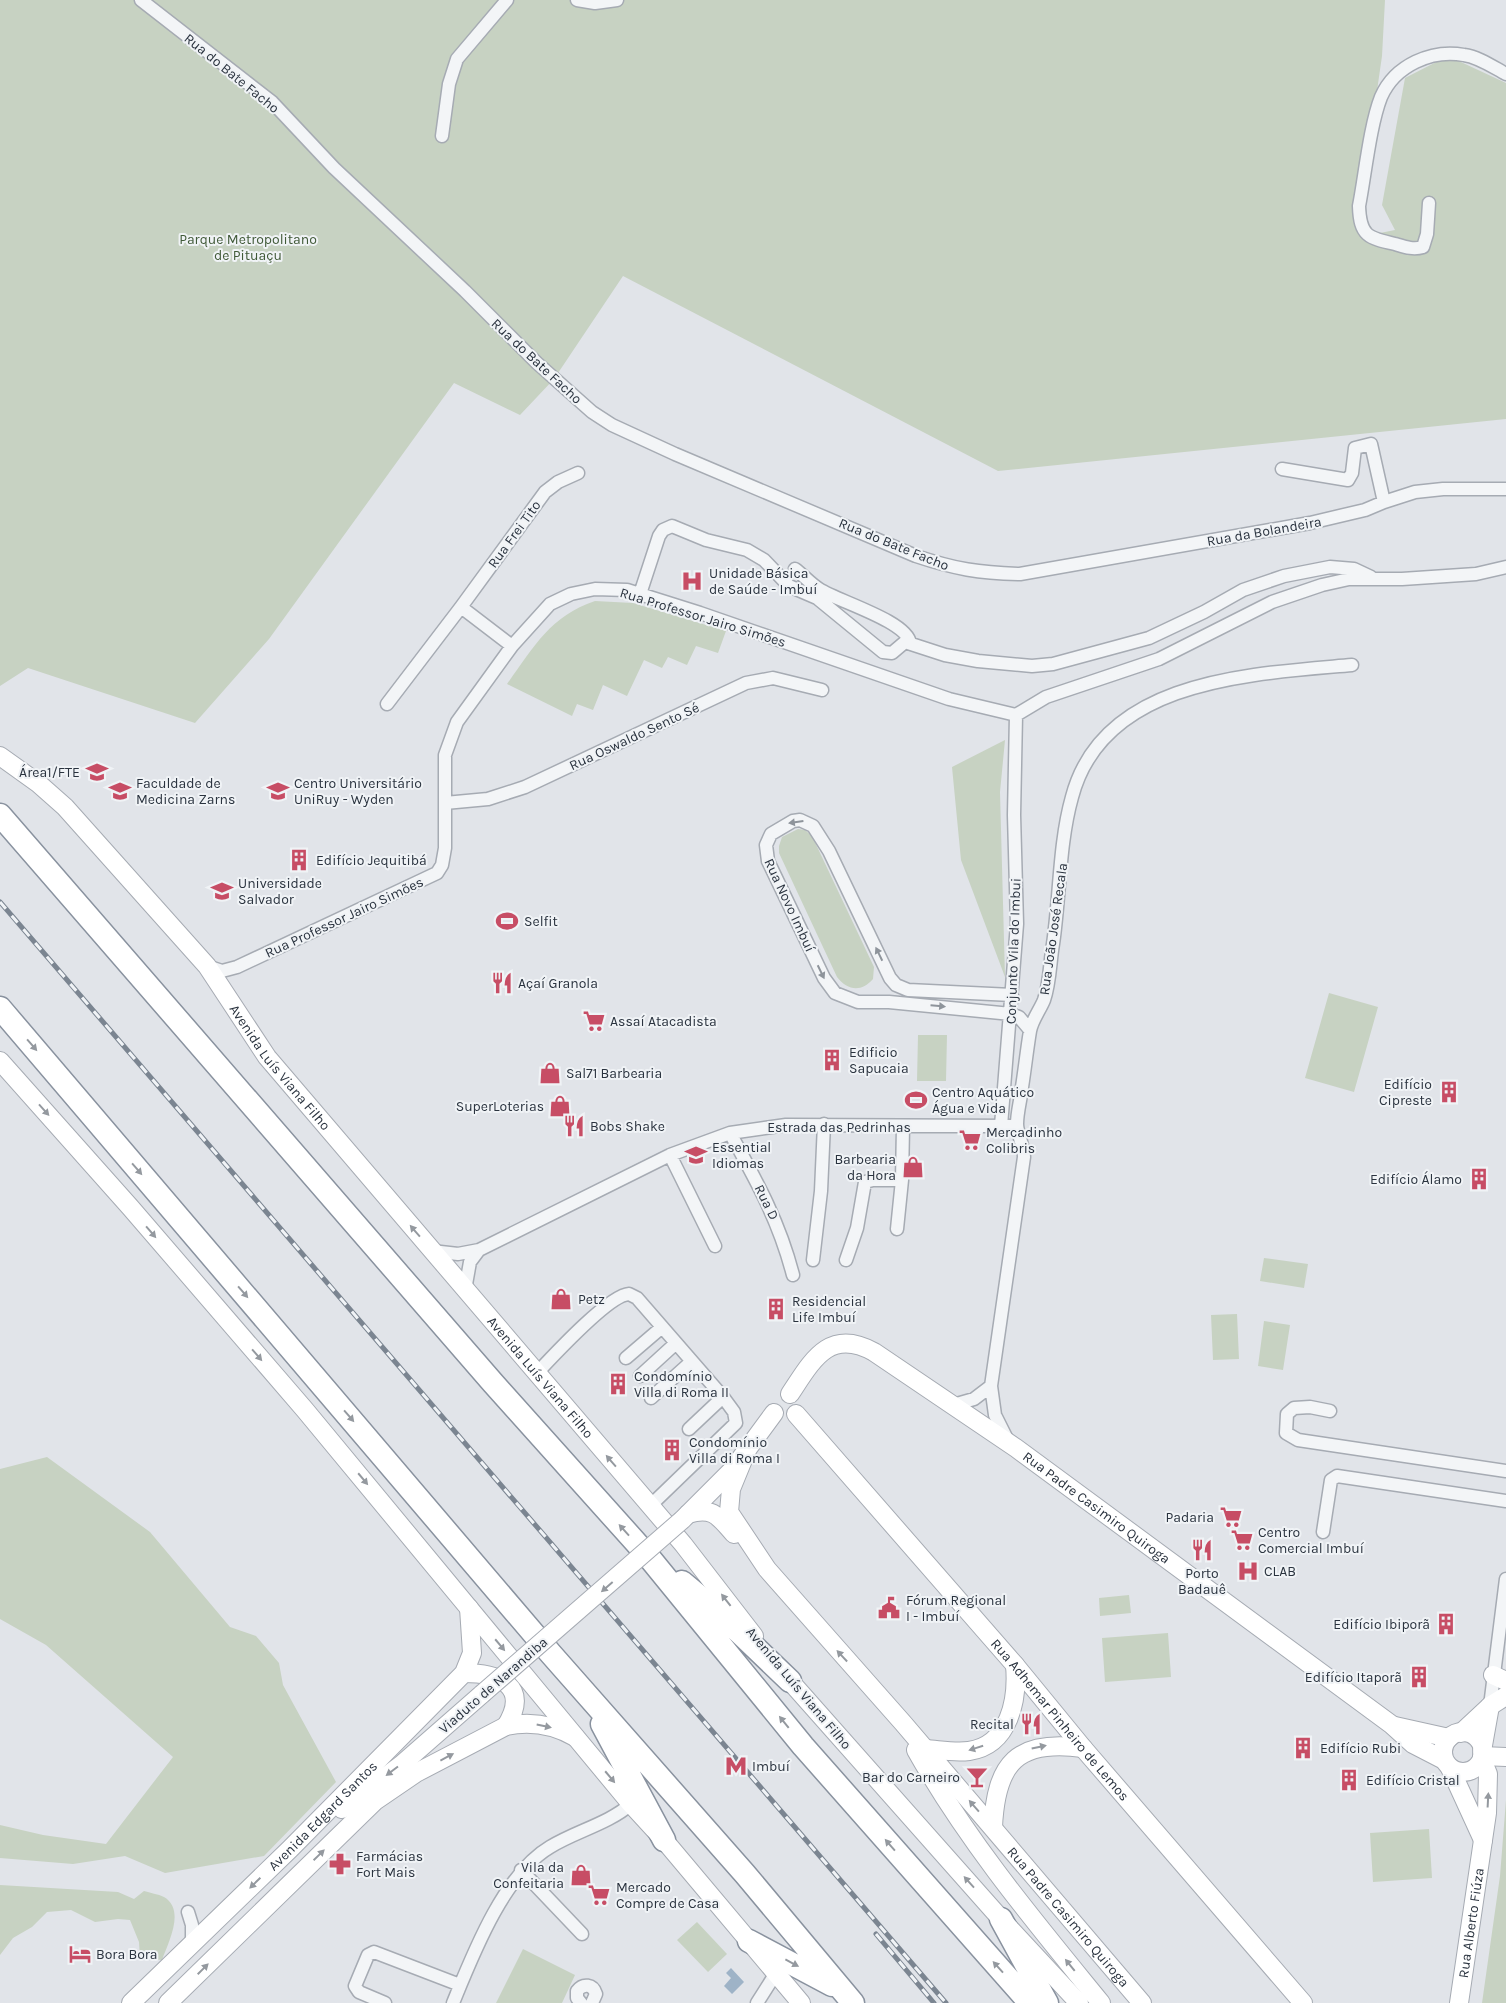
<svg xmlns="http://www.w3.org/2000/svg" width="1506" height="2003" font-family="Karla,sans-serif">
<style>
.green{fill:#c7d2c2}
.water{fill:#9eb3c7}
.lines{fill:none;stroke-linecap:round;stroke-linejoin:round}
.street-casing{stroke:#a6abb3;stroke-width:15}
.secondary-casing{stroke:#a6abb3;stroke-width:20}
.highway-casing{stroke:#89929f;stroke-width:25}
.street{stroke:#f3f5f7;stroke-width:12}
.secondary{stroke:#fff;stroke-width:18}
.highway{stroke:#fff;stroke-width:22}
.rail-casing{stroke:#7b8591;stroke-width:5}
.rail{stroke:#f0f3f6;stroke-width:3;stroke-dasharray:9;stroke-linecap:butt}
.secondary-bridge-casing{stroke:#a6abb3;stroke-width:20;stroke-linecap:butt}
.secondary-bridge{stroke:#fff;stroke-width:18}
.oneway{fill:#8e949b}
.oneway2{fill:#94999f}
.labels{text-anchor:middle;stroke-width:4;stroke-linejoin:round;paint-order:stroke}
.street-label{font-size:14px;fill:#2a333f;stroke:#f0f3f6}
.park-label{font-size:14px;fill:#405a38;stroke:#f0f3f6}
.poi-label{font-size:14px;fill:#2a333f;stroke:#f0f3f6;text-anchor:start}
</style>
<rect width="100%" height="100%" fill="#e1e4e9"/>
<!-- green -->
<path class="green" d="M0,0H1385L1382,56L1360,209L1375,234L1395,230L1382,205L1405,78L1448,56L1506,83V419L998,471L623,276L554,379L520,415L454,383L269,639L195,723L28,668L0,686Z
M595,601L633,603L726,631L718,653L696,646L687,665L668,657L662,668L644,660L627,696L603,685L593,710L577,704L572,716L507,684C534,647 550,616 595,601Z
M1005,740L1000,792L1005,977L961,860L952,767Z
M798,829L805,830L812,836L874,967L873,979C861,993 847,990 837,977L779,853V846L782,837Z
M1329,993L1378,1007L1354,1092L1305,1078Z
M918,1035H947L946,1081H917Z
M1264,1258L1308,1264L1304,1288L1260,1281Z
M1237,1314L1239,1359L1213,1360L1211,1315Z
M1264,1321L1290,1325L1283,1370L1258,1366Z
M47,1457L150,1532L230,1627L256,1636L279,1663L283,1685L336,1782L264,1856L165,1873L125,1856L73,1864L0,1858V1825L43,1835L106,1844L173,1757L46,1645L0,1619V1469Z
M1129,1595L1131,1613L1100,1616L1099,1598Z
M1168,1633L1171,1677L1105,1682L1102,1638Z
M1506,1800V2003H1482L1500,1876Z
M1429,1829L1432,1878L1373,1882L1370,1833Z
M0,1885L118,1892L134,1899L144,1891C150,1893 158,1894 164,1897C186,1910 168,1943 162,1960L140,1958L139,1942L130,1920L118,1919L95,1922L71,1910L47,1912L32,1927L13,1938L0,1955Z
M697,1922L727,1954L708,1972L677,1940Z
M523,1949L575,1975L562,2003H496Z"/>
<!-- water -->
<path class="water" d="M731,1968L744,1982L732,1994L724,1986L731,1978L726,1973Z"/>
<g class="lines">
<!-- street casing -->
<g class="street-casing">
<path id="street" d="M141,0L272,102L334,168L465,291L537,363L592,412L612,425L675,454L916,556C955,569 979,573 1020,574L1310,523L1365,510L1384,502L1415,492L1443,489H1506
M577,0L595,3L617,0
M442,136L449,84L457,59L507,0
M1429,203L1427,234L1423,247C1413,250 1405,247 1395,244C1368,238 1360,236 1359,206C1365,175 1370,125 1381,97C1395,65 1432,49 1464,55C1479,57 1493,67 1506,74
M1282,469L1348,480L1352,473L1355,448L1371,444L1384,502
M795,569C803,575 810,583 819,589C837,601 907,621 910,643
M640,594L659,536L663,530L672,526L706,540L747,550L764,560L789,586L817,598L883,652L892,653L905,642L945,655L978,661L1032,666L1053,664L1149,638L1204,612L1243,590L1284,576L1330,567L1354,569L1371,577
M461,607L512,646
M387,704L461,607L545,492L558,482L578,473
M1016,715L1046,697L1159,659L1272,602L1322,585L1349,579H1402L1476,574L1506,567
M445,803L488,799L525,787L746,683L773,678L822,690
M207,966L222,971L237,967L437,873L442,865L445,848V755L457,722L512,646L550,604L571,594L595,589L627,590L700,613L949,699L1016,715
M1012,995L908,990L896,985L890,978L829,851L813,826L800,820L793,821L771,834L766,845L768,861L824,978L835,993L858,1002H889L1011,1014L1019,1017L1030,1030
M1001,1126L1017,924L1014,815L1016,715
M730,1133C757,1182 779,1221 793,1275
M670,1155L715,1246
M897,1229L902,1180L903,1127
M432,1251L458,1254L479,1250L670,1155L730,1133L786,1125L1017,1126
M813,1260L821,1191L824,1124
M846,1260L857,1228L865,1182L873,1180H902
M465,1290L470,1262L479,1250
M626,1358L661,1328
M536,1374C552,1357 609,1295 629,1294L637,1298L723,1397L734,1412L736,1423L650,1506
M640,1376L675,1344
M651,1398L691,1362
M953,1405L974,1399L991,1386
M1330,1411L1310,1407L1294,1408L1287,1414L1286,1433L1298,1440L1506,1471
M689,1429L723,1397
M1007,1439L995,1415L991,1386L1024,1157C1024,1146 1017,1133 1017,1124C1017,1112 1021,1099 1022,1087C1025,1068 1027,1049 1030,1031C1032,1020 1040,1010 1044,1000C1050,983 1050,961 1053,944C1060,896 1059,843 1072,797C1103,679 1251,674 1352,665
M1323,1532L1331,1480L1337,1476L1506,1501
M1490,1706L1506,1579
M521,1870L582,1934
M188,1912L192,1925V1943
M385,2003L359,1992L355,1986L368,1955L374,1952L460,1985
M453,2003C473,1954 504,1874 550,1847C576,1831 608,1824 631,1804
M581,2003L577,1998V1991C583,1983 593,1984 596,1994L592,2003
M757,2003L776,1973"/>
</g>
<!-- secondary casing -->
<g class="secondary-casing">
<g id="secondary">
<path id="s1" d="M0,756L39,784L65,807L207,966L267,1057L683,1544L754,1636"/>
<path d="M0,1061L130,1207L305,1410L631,1804L664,1840L801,2003"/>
<path id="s2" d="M790,1394C812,1361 829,1327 874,1352L1016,1448L1392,1725L1413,1744L1444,1760"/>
<path id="s3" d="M796,1414L1015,1665L1083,1748L1303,2003"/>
<path id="s4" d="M747,1450L731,1489L729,1512L767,1569L903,1723L1142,2003"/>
<path d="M688,1514C713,1506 719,1517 734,1534"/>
<path d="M682,1520L732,1470L774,1413"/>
<path d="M782,1672L1001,1919L1079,2003"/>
<path d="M464,1673C499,1673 531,1686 506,1726"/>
<path d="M1493,1675L1506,1681"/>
<path d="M1395,1726L1449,1738"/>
<circle cx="1463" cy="1752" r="20"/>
<path d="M1461,1733L1490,1706L1506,1696"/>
<path d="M926,1749C940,1750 955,1753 969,1751C1010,1745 1018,1699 1015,1665"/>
<path d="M916,1750C967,1841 1035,1922 1101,2003"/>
<path d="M1482,1751L1490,1706"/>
<path d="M1482,1756L1506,1757"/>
<path d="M1450,1768L1483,1840"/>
<path d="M342,1809L401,1765L482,1694"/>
<path d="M993,1827C996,1763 1017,1739 1083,1748"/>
<path id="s5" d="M131,2003L290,1849L464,1673L472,1653L469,1608"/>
<path d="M168,2003L375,1801L416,1773L506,1726C530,1721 554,1725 575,1737"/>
<path id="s6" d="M1459,2003L1487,1813L1488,1774L1482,1759"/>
</g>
</g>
<!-- highway casing -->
<g class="highway-casing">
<path id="highway" d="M0,815L493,1383L648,1556L803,1746L1030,2003
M0,1008L551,1654L745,1874L853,2003
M682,1582L719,1613L790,1681
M602,1724L664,1840
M1001,1919L1047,2003
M749,1941L832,1985"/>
</g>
<!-- street -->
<use href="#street" class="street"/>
<!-- secondary -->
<use href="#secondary" class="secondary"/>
<!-- highway -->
<use href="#highway" class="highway"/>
<!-- rail casing -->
<g class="rail-casing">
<path id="rail" d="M0,902L946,2003
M876,1934L934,2003"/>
</g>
<!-- rail -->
<use href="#rail" class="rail"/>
<!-- secondary-bridge casing -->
<g class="secondary-bridge-casing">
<path id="secondary-bridge" d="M482,1694L682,1520"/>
</g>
<!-- secondary-bridge -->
<use href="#secondary-bridge" class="secondary-bridge"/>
</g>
<!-- one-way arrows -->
<defs><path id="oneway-solid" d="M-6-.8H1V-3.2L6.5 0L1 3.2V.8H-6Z" transform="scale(1.25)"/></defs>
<g class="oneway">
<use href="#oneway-solid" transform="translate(796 822) rotate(172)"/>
<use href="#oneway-solid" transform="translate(879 954) rotate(-116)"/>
<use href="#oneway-solid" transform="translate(821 972) rotate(64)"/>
<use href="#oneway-solid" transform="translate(938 1006) rotate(5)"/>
</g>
<g class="oneway2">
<use href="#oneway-solid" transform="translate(32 1045) rotate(49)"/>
<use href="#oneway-solid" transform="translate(44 1110) rotate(48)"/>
<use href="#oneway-solid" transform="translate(137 1169) rotate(49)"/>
<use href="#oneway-solid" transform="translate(415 1231) rotate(-131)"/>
<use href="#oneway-solid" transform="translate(151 1232) rotate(49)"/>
<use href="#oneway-solid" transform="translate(243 1292) rotate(49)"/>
<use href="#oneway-solid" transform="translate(257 1355) rotate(49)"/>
<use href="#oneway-solid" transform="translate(349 1416) rotate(49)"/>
<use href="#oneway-solid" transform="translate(611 1461) rotate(-131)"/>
<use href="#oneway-solid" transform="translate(363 1479) rotate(50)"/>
<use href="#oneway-solid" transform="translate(624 1530) rotate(-132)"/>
<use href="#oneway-solid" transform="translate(607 1587) rotate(139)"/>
<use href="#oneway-solid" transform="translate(726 1600) rotate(-128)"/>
<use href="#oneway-solid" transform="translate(500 1645) rotate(50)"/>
<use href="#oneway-solid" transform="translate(842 1656) rotate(-133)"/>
<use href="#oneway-solid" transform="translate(784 1722) rotate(-129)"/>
<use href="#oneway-solid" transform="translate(544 1726) rotate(12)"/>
<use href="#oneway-solid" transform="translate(1039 1747) rotate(-12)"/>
<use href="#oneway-solid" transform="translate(976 1748) rotate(163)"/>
<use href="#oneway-solid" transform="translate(447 1757) rotate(-28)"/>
<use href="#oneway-solid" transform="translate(392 1771) rotate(143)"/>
<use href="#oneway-solid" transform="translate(610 1777) rotate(50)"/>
<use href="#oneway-solid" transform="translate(1488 1800) rotate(-87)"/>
<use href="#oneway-solid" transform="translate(974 1806) rotate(-131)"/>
<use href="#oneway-solid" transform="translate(890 1845) rotate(-131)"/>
<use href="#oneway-solid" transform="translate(319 1855) rotate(-44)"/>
<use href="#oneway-solid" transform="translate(969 1882) rotate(-132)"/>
<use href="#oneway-solid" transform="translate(255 1883) rotate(136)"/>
<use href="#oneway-solid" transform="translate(792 1963) rotate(28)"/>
<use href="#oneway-solid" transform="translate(1070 1965) rotate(-129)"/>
<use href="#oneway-solid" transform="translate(998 1967) rotate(-132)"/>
<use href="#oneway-solid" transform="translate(203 1969) rotate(-45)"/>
</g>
<!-- icons -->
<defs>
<g id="hospital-bare" transform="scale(1.725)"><path d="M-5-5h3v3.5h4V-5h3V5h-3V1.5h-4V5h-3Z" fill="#c74d65" stroke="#f0f3f6" stroke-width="2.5" paint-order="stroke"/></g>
<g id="university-bare" transform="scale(1.725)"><path d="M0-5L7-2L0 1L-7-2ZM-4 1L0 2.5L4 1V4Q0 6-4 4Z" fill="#c74d65" stroke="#f0f3f6" stroke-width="2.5" paint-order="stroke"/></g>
<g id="building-bare" transform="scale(1.725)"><path d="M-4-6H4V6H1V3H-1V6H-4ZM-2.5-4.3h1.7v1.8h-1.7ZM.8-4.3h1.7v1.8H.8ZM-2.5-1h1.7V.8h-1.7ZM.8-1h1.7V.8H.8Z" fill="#c74d65" stroke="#f0f3f6" stroke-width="2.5" paint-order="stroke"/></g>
<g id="stadium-bare" transform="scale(1.725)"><path d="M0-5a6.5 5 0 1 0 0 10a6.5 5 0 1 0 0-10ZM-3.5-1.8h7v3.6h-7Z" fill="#c74d65" stroke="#f0f3f6" stroke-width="2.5" paint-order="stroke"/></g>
<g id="restaurant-bare" transform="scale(1.725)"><path d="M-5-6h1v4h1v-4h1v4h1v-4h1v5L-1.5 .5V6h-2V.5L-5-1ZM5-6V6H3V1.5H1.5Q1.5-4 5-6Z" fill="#c74d65" stroke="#f0f3f6" stroke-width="2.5" paint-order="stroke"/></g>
<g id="supermarket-bare" transform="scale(1.725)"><path d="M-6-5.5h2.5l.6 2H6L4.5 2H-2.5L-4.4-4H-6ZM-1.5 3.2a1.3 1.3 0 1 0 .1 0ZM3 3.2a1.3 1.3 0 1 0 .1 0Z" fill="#c74d65" stroke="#f0f3f6" stroke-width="2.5" paint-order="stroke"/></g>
<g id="shop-bare" transform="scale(1.725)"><path d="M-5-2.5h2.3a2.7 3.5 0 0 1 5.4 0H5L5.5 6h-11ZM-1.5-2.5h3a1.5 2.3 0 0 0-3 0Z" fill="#c74d65" stroke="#f0f3f6" stroke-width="2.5" paint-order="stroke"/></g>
<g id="school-bare" transform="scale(1.725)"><path d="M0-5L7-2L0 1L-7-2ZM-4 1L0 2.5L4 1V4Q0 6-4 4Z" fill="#c74d65" stroke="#f0f3f6" stroke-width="2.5" paint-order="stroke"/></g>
<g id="civic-bare" transform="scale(1.725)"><path d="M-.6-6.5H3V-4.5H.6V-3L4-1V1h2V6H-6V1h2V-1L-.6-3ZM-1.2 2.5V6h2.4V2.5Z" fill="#c74d65" stroke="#f0f3f6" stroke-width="2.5" paint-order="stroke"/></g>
<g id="metro-bare" transform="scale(1.725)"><path d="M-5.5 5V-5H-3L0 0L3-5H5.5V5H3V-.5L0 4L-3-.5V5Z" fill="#c74d65" stroke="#f0f3f6" stroke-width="2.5" paint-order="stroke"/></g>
<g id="bar-bare" transform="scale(1.725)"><path d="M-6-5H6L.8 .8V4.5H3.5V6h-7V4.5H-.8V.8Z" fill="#c74d65" stroke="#f0f3f6" stroke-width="2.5" paint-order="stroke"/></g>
<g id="pharmacy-bare" transform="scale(1.725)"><path d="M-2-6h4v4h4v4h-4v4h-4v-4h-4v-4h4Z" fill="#c74d65" stroke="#f0f3f6" stroke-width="2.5" paint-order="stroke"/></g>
<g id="hotel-bare" transform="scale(1.725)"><path d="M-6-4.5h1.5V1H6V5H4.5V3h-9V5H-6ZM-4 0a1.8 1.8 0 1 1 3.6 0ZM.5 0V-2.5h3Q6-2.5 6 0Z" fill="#c74d65" stroke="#f0f3f6" stroke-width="2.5" paint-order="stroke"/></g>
</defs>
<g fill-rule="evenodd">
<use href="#hospital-bare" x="692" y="581"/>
<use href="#university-bare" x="97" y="772"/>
<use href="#university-bare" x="120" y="791"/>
<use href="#university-bare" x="278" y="791"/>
<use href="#building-bare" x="299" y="860"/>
<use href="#university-bare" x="222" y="891"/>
<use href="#stadium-bare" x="507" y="921"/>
<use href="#restaurant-bare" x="502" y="983"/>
<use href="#supermarket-bare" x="594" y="1021"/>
<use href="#building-bare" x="832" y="1060"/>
<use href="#shop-bare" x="550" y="1073"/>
<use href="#building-bare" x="1449" y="1092"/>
<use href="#stadium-bare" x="916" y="1100"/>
<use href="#shop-bare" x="560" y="1106"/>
<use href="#restaurant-bare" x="574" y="1126"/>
<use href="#supermarket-bare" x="970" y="1140"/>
<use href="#school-bare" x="696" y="1155"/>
<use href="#shop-bare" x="913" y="1167"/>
<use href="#building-bare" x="1479" y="1179"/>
<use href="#shop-bare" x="561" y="1299"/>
<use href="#building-bare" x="776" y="1309"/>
<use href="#building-bare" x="618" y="1384"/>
<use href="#building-bare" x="672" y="1450"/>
<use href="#supermarket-bare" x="1231" y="1517"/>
<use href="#supermarket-bare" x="1242" y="1540"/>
<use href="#restaurant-bare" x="1202" y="1550"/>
<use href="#hospital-bare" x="1248" y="1571"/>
<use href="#civic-bare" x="889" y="1608"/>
<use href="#building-bare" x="1446" y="1624"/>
<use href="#building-bare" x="1419" y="1677"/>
<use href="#restaurant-bare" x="1031" y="1724"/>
<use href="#building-bare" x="1303" y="1748"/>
<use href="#metro-bare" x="736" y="1766"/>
<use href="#bar-bare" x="977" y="1777"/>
<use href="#building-bare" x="1349" y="1780"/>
<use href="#pharmacy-bare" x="340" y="1864"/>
<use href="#shop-bare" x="581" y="1875"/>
<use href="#supermarket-bare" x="599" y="1895"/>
<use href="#hotel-bare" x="80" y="1954"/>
</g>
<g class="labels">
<!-- street labels -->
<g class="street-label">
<text transform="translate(232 73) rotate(39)" y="5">Rua do Bate Facho</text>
<text transform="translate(537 361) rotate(43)" y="5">Rua do Bate Facho</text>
<text transform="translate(1264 531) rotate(-10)" y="5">Rua da Bolandeira</text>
<text transform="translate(514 534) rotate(-54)" y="5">Rua Frei Tito</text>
<text transform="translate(894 544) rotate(22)" y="5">Rua do Bate Facho</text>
<text transform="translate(703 617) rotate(17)" y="5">Rua Professor Jairo Simões</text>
<text transform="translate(634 736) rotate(-25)" y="5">Rua Oswaldo Sento Sé</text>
<text transform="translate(790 905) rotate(65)" y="5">Rua Novo Imbuí</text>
<text transform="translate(344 917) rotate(-25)" y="5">Rua Professor Jairo Simões</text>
<text transform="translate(1053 929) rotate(-82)" y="5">Rua João José Recala</text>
<text transform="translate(1013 951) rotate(-88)" y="5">Conjunto Vila do Imbui</text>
<text dy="5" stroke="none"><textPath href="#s1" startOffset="421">Avenida Luís Viana Filho</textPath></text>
<text x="839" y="1132">Estrada das Pedrinhas</text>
<text transform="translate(767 1202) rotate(64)" y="5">Rua D</text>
<text dy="5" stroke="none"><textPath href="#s1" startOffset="826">Avenida Luís Viana Filho</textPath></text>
<text dy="5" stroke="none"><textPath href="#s2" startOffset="380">Rua Padre Casimiro Quiroga</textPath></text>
<text transform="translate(493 1685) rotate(-41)" y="5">Viaduto de Narandiba</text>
<text transform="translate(799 1688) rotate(50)" y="5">Avenida Luís Viana Filho</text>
<text dy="5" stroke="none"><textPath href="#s3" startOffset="404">Rua Adhemar Pinheiro de Lemos</textPath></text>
<text dy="5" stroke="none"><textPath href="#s5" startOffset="268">Avenida Edgard Santos</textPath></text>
<text dy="5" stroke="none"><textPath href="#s4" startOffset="594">Rua Padre Casimiro Quiroga</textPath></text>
<text dy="5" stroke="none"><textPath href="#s6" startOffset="81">Rua Alberto Fiúza</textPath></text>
</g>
<!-- park labels -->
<g class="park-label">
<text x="248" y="244">Parque Metropolitano<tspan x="248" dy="16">de Pituaçu</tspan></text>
</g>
<!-- poi labels -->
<g class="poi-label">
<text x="709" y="578">Unidade Básica<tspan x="709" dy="16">de Saúde - Imbuí</tspan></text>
<text x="80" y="777" text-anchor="end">Área1/FTE</text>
<text x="136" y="788">Faculdade de<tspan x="136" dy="16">Medicina Zarns</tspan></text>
<text x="294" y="788">Centro Universitário<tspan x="294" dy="16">UniRuy - Wyden</tspan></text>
<text x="316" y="865">Edifício Jequitibá</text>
<text x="238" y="888">Universidade<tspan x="238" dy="16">Salvador</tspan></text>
<text x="524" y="926">Selfit</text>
<text x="518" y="988">Açaí Granola</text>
<text x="610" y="1026">Assaí Atacadista</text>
<text x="849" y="1057">Edificio<tspan x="849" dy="16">Sapucaia</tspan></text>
<text x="566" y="1078">Sal71 Barbearia</text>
<text x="1432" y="1089" text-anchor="end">Edifício<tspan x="1432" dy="16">Cipreste</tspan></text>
<text x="932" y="1097">Centro Aquático<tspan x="932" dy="16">Água e Vida</tspan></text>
<text x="544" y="1111" text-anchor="end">SuperLoterias</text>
<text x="590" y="1131">Bobs Shake</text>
<text x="986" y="1137">Mercadinho<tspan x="986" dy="16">Colibris</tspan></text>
<text x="712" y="1152">Essential<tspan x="712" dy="16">Idiomas</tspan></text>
<text x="896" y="1164" text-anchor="end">Barbearia<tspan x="896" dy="16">da Hora</tspan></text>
<text x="1462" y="1184" text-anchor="end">Edifício Álamo</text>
<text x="578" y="1304">Petz</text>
<text x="792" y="1306">Residencial<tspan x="792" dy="16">Life Imbuí</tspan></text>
<text x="634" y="1381">Condomínio<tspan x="634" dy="16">Villa di Roma II</tspan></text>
<text x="689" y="1447">Condomínio<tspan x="689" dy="16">Villa di Roma I</tspan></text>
<text x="1214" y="1522" text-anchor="end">Padaria</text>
<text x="1258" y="1537">Centro<tspan x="1258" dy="16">Comercial Imbuí</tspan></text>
<text x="1264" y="1576">CLAB</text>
<text x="1202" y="1578" text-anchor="middle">Porto<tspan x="1202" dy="16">Badauê</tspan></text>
<text x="906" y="1605">Fórum Regional<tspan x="906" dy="16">I - Imbuí</tspan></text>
<text x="1430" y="1629" text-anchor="end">Edifício Ibiporã</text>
<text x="1402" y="1682" text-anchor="end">Edifício Itaporã</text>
<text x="1014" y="1729" text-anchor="end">Recital</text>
<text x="1320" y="1753">Edifício Rubi</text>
<text x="752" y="1771">Imbuí</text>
<text x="960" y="1782" text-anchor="end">Bar do Carneiro</text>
<text x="1366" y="1785">Edifício Cristal</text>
<text x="356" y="1861">Farmácias<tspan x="356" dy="16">Fort Mais</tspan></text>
<text x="564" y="1872" text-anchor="end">Vila da<tspan x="564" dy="16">Confeitaria</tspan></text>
<text x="616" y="1892">Mercado<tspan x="616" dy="16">Compre de Casa</tspan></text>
<text x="96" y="1959">Bora Bora</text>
</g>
</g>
</svg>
